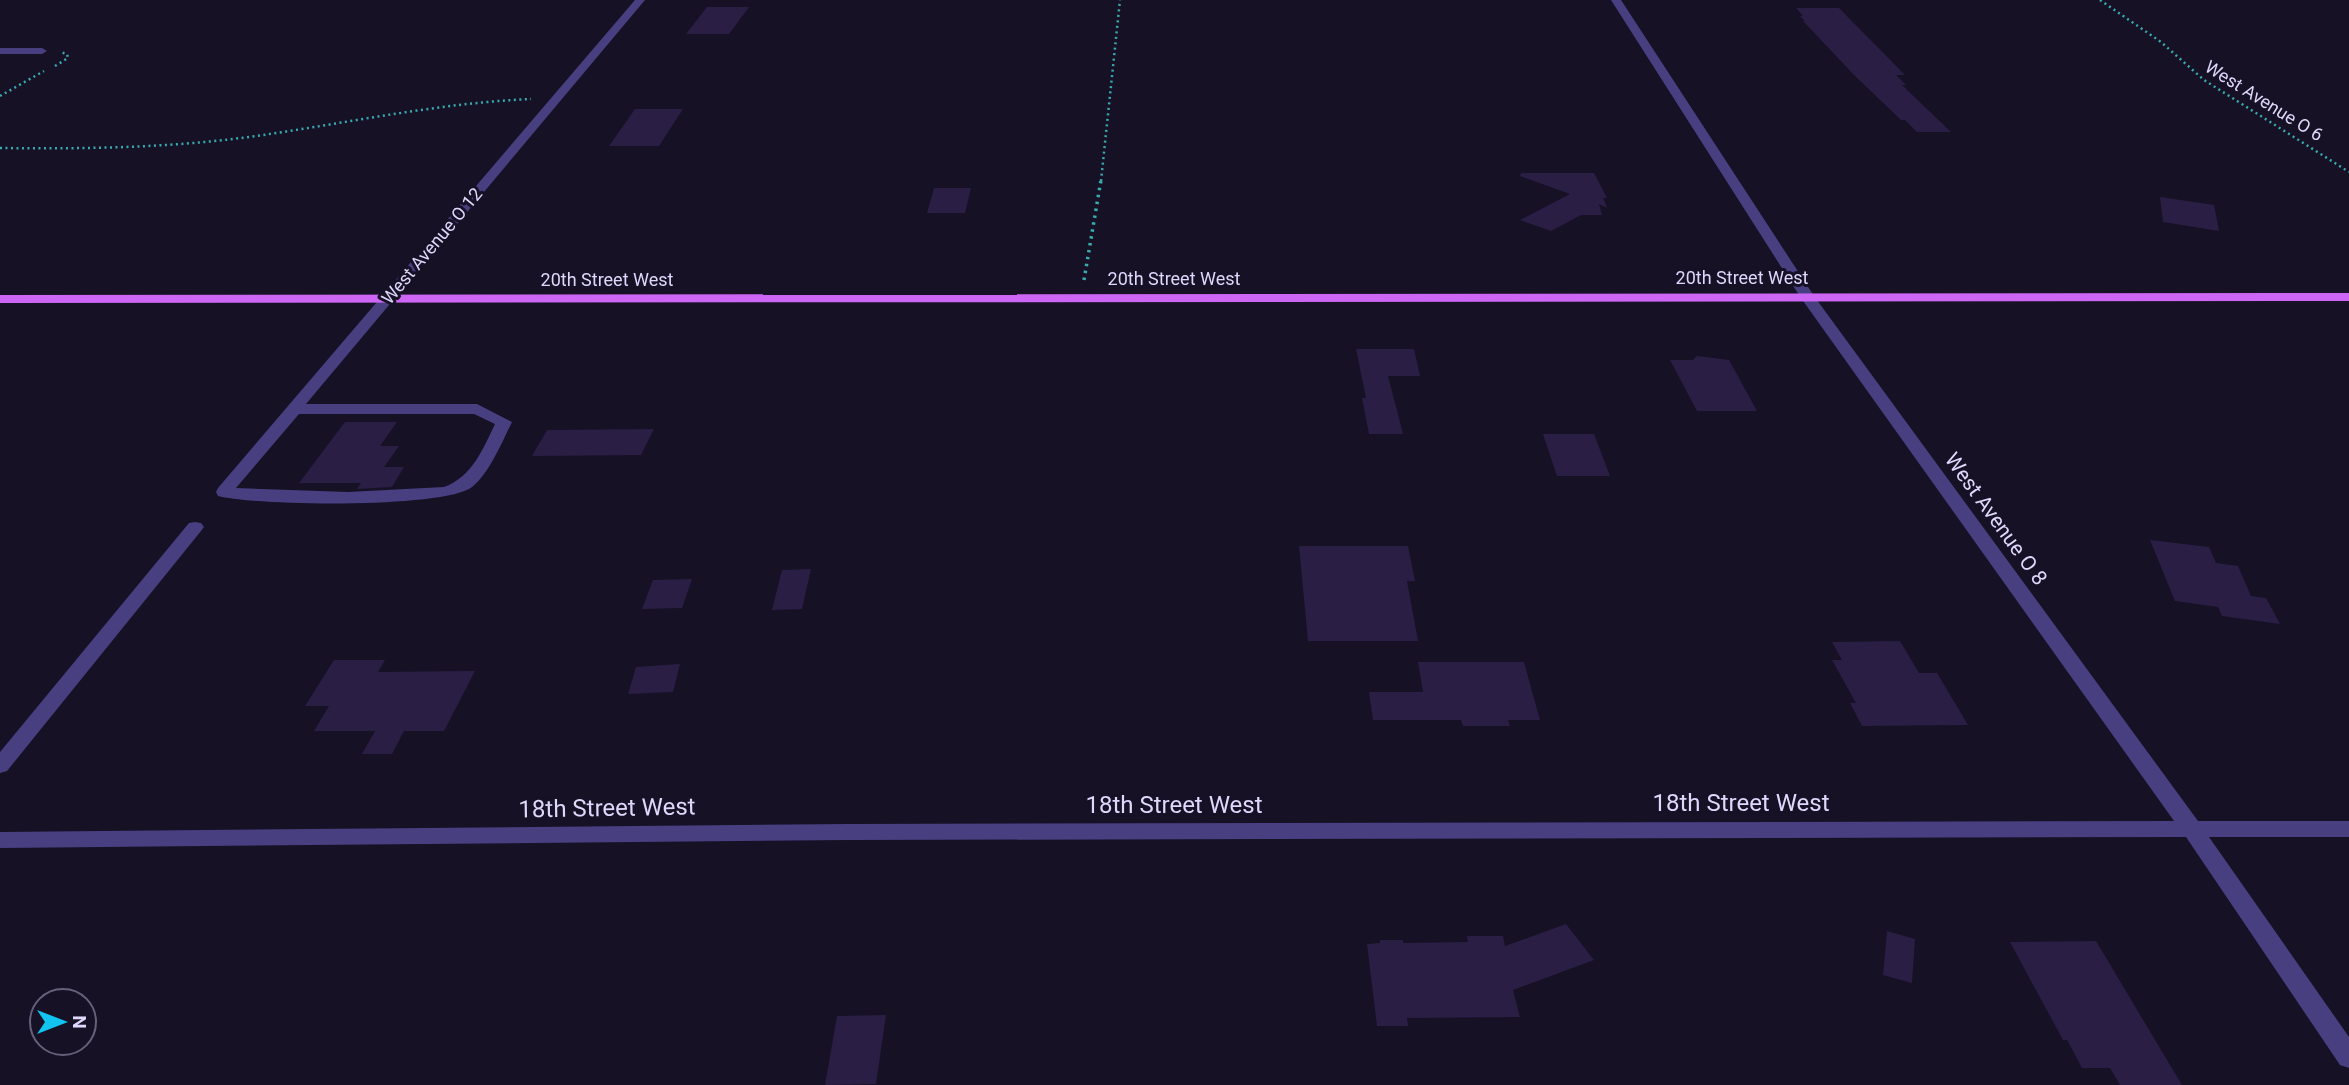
<svg xmlns="http://www.w3.org/2000/svg" width="2349" height="1085" font-family="Roboto,sans-serif">
<style>
.building{fill:#2a1e45}
.lines{fill:none;stroke-linecap:round;stroke-linejoin:round}
.path-far1{stroke:#38abaf;stroke-width:2.5;stroke-dasharray:2 3.5;stroke-linecap:butt}
.path{stroke:#38abaf;stroke-width:3.5;stroke-dasharray:2.5 4.5;stroke-linecap:butt}
.minor{fill:#483f81;fill-rule:evenodd}
.major{fill:#cd66f4;fill-rule:evenodd}
.labels{text-anchor:middle;stroke-width:6;stroke-linejoin:round;paint-order:stroke}
.far-street-label{font-size:18px;fill:#dfd7fc;stroke:#161125}
.street-label{font-size:21px;fill:#dfd7fc;stroke:#161125}
.near-street-label{font-size:24px;fill:#dfd7fc;stroke:#161125}
</style>
<rect width="100%" height="100%" fill="#161125"/>
<!-- building -->
<path class="building" d="M707,7H749L729,34H686Z
M1796,8H1839L1905,75H1896L1906,85H1902L1951,132H1917L1905,120H1901L1855,76L1803,21H1805L1800,16H1803Z
M635,109H683L659,146H609Z
M1521,173H1594L1607,198H1603L1607,208L1599,204L1602,215H1581L1551,231L1520,220L1570,194L1520,176Z
M934,188H971L965,213H927Z
M2160,197L2214,205L2219,231L2163,222Z
M1356,349H1414L1420,376H1388L1403,434H1369L1362,398H1366Z
M1697,356L1729,360L1757,411H1697L1670,360H1693Z
M345,422H397L380,446H399L384,467H404L392,487L357,489L361,483H299Z
M654,429L641,455L532,456L547,430Z
M1543,434H1594L1610,476H1557Z
M2150,540L2209,547L2216,563L2238,566L2251,596L2266,598L2280,624L2222,616L2218,607L2175,601Z
M1299,546H1408L1415,581H1407L1418,641H1308Z
M811,569L802,609L772,610L782,570Z
M692,579L682,608L642,609L653,580Z
M1900,641L1919,673H1937L1968,725L1862,726L1850,703H1856L1832,660H1842L1832,642Z
M334,660H385L378,672L475,671L444,731H404L392,754H362L375,731H314L329,706H305Z
M1418,662H1524L1540,720H1508L1510,726H1463L1461,720H1373L1369,692H1423Z
M680,664L673,692L628,694L636,667Z
M1566,924L1594,960L1513,990L1520,1017L1407,1018L1408,1026H1377L1367,944L1380,943V940H1403V943L1468,942L1467,936H1503L1505,946Z
M1887,931L1915,939L1912,983L1883,975Z
M2096,941L2182,1085H2120L2110,1068H2082L2067,1040H2063L2010,942Z
M886,1015L876,1084L825,1085L837,1016Z"/>
<g class="lines">
<!-- path-far1 -->
<path class="path-far1" d="M2100,0L2161,42L2204,80L2349,172
M55,66L68,58L67,54L60,52
M0,96L44,71
M0,148C85,149 171,148 256,136C348,123 438,103 531,99
M1101,181L1120,0"/>
<!-- path -->
<path class="path" d="M1084,280L1101,180"/>
<!-- minor -->
<path class="minor" d="M635,0H645L306,404H477L512,422C503,440 487,479 469,489C434,508 259,506 218,496L216,492L218,488ZM299,414H474L495,424C483,449 472,477 444,487L348,492L236,488Z
M1611,0H1621L1814,296L2198,821H2349V837H2209L2349,1037V1068L2340,1065L2186,837L849,840L0,848V832L849,824L2174,821L1801,298Z
M0,48H42L47,51L42,54H0Z
M195,522L201,523L204,527L201,531L7,771L0,773V752L189,523Z"/>
<!-- major -->
<path class="major" d="M2349,293V301L0,303V295Z"/>
</g>
<g class="labels">
<!-- far-street labels -->
<g class="far-street-label">
<text transform="translate(2264 101) rotate(32)" y="6">West Avenue O 6</text>
<text transform="translate(432 246) rotate(-50)" y="6">West Avenue O 12</text>
<text x="1742" y="284">20th Street West</text>
<text x="1174" y="285">20th Street West</text>
<text x="607" y="286">20th Street West</text>
</g>
<!-- street labels -->
<g class="street-label">
<text transform="translate(1996 519) rotate(54)" y="7">West Avenue O 8</text>
</g>
<!-- near-street labels -->
<g class="near-street-label">
<text x="1741" y="811">18th Street West</text>
<text x="1174" y="813">18th Street West</text>
<text transform="translate(607 808) rotate(-1)" y="8">18th Street West</text>
</g>
</g>
<!-- north arrow -->
<g transform="translate(63 1022) rotate(90)"><circle r="33" fill="#161125" stroke="#66607b" stroke-width="2"/>
<path d="M0-5L12 26L0 18L-12 26Z" fill="#11c3ee"/>
<text y="-10" font-size="19" font-weight="bold" text-anchor="middle" fill="#dfd7fc">N</text>
</g>
</svg>
